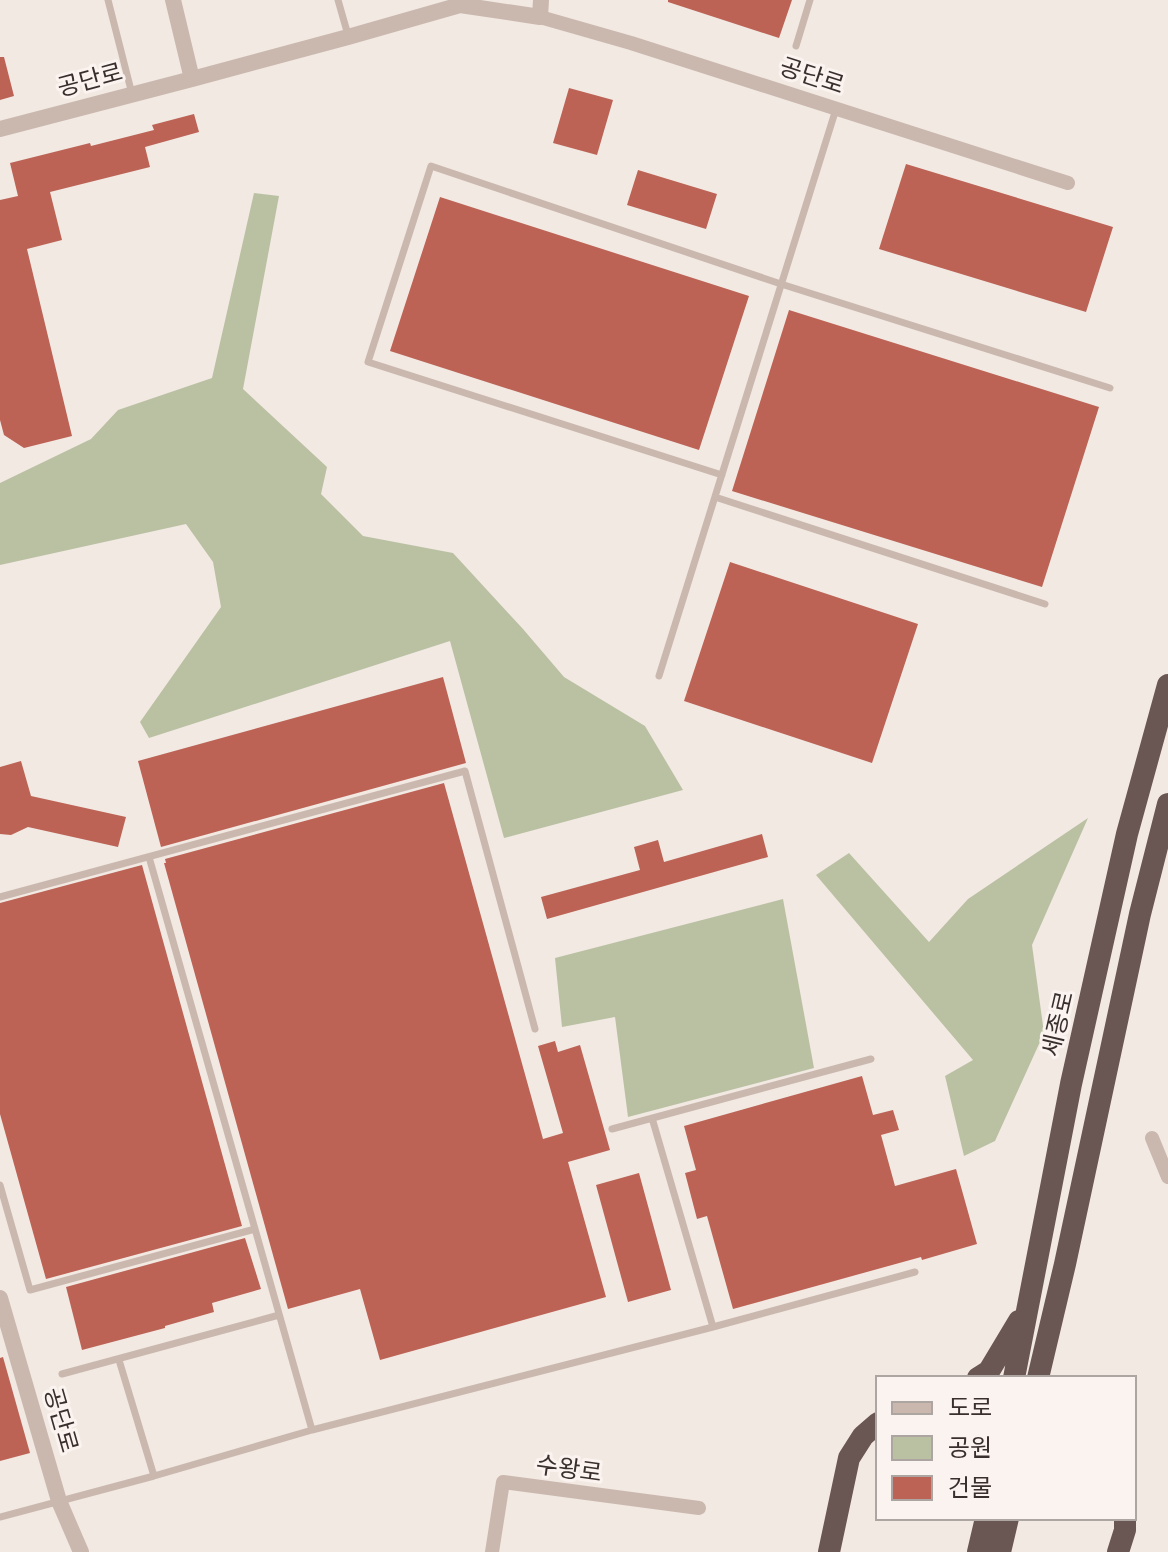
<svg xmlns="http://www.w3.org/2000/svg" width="1168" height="1552" font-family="Mulish,'Noto Sans KR',sans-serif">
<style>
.green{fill:#bac1a3}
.building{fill:#bc6356}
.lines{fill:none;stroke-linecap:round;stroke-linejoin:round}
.service{stroke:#cab8af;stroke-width:7}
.minor{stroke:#cab8af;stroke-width:14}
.tertiary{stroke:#cab8af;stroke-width:16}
.trunk{stroke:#6a5652;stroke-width:22}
.labels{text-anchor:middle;stroke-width:6;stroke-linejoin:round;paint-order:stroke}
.street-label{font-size:24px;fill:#392f2c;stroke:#faf3ef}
</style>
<rect width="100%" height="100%" fill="#f2e9e2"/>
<!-- green -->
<path class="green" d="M254,193L279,196L243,389L327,467L321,494L363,536L453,553L523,629L564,677L645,726L683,790L504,838L450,641L149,738L140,722L221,607L213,562L186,524L0,565V483L91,439L118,410L212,378Z
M1088,818L1032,945L1044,1033L995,1141L964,1156L945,1076L973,1060L816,875L849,853L929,942L968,899Z
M783,899L814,1068L628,1117L615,1017L562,1027L555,958Z"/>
<!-- building -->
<path class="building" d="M668,0H792L779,38L668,2Z
M0,57H4L14,96L0,100Z
M569,88L613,100L597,155L553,143Z
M194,114L199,132L145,147L150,167L50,192L62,240L27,249L72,436L24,448L4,435L0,420V200L18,196L10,163L90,143L91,146L154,130L152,125Z
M906,164L1113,227L1086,312L879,249Z
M638,170L717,194L706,229L627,205Z
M440,197L749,296L699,450L390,351Z
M789,310L1099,407L1042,587L732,491Z
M730,562L918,624L872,763L684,701Z
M443,677L466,763L161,847L138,761Z
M21,761L31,796L126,817L118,847L28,827L11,835L0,834V767Z
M444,783L543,1139L563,1133L538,1046L555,1041L558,1052L580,1045L610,1150L568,1162L606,1297L380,1360L360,1289L288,1309L164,863H166L165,859Z
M762,834L768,857L547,919L541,897L640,870L634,847L658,840L664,862Z
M142,865L242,1226L46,1279L0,1114V903Z
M862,1076L873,1115L893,1110L899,1130L881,1135L895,1186L956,1169L977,1244L922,1260L921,1257L733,1309L707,1216L697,1219L685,1173L696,1170L684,1126Z
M639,1173L671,1290L628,1302L596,1185Z
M245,1238L261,1289L212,1303L214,1312L165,1326V1328L82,1350L66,1287Z
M3,1357L30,1453L0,1461V1358Z"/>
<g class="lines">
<!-- service -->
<path class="service" d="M108,0L132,94
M338,0L348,35
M796,46L810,0
M722,475L368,362L431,166L781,284L1110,388
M715,497L1045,604
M659,676L836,109
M0,897L465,771L535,1029
M652,1118L713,1327
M612,1129L871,1059
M0,1185L30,1290L255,1229L149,857
M255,1229L312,1430
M119,1360L154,1476
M62,1374L279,1315
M0,1517L154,1476L312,1430L713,1327L915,1272"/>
<!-- minor -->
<path class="minor" d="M540,17L631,43L1068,183
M1152,1138L1168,1177
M492,1552L503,1482L699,1508"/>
<!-- tertiary -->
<path class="tertiary" d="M192,79L348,37L460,5L540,17L541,0
M0,129L192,79L173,0
M0,1298L59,1501L81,1552"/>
<!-- trunk -->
<path class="trunk" d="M978,1378L989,1371L1019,1321
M1014,1378L1071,1084L1127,834L1168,685
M1038,1378L1065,1264L1140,914L1168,804
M829,1552L849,1458L863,1436L878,1423
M978,1552L986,1518
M1000,1552L1008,1518
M1118,1552L1125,1530V1518"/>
</g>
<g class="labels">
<!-- street labels -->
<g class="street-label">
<text transform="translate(812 76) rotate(18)" y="8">공단로</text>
<text transform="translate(90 80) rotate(-15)" y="8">공단로</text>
<text transform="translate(1058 1024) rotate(-77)" y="8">세종로</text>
<text transform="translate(61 1420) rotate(74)" y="8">공단로</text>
<text transform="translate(569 1469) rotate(8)" y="8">수왕로</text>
</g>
</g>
<!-- legend -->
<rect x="876" y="1376" width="260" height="144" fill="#faf3ef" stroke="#ada5a1" stroke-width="2"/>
<rect x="892" y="1402" width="40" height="12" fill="#cab8af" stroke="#ada5a1" stroke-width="2"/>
<text x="948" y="1416" font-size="24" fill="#392f2c">도로</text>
<rect x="892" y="1436" width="40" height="24" fill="#bac1a3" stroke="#ada5a1" stroke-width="2"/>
<text x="948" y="1456" font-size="24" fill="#392f2c">공원</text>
<rect x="892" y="1476" width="40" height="24" fill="#bc6356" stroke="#ada5a1" stroke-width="2"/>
<text x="948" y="1496" font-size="24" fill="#392f2c">건물</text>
</svg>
